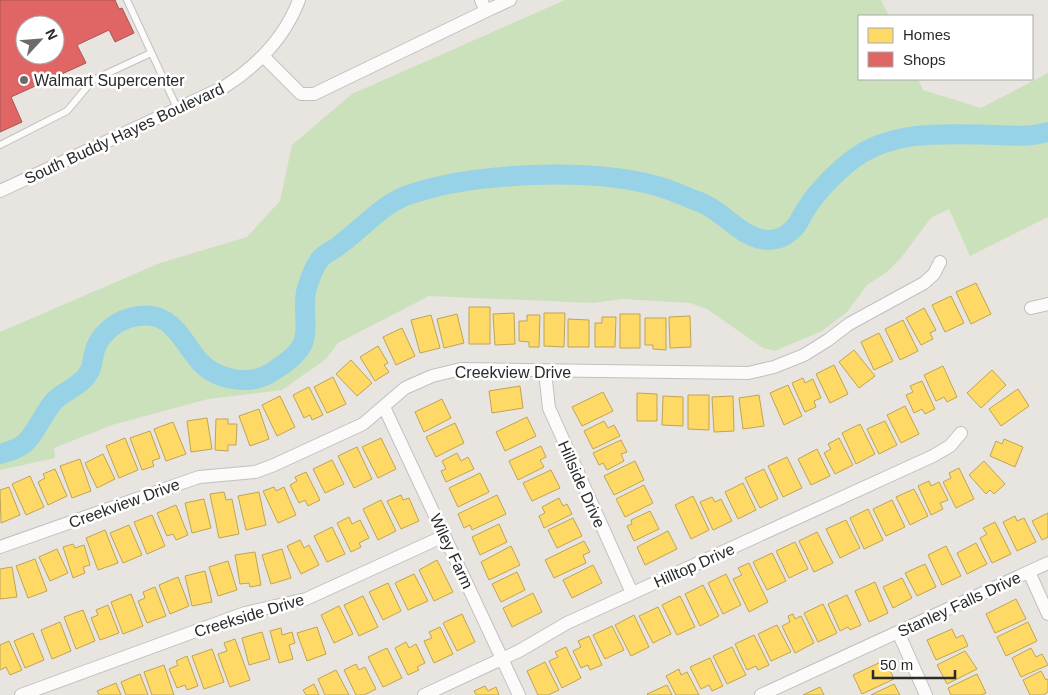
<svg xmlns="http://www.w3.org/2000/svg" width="1048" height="695" font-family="Helvetica,sans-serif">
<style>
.green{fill:#cbe1bb}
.homes{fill:#ffd966;stroke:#bfa454}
.shops{fill:#e06666;stroke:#a95454;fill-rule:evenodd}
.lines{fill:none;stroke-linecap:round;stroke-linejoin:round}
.river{stroke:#98d2e6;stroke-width:20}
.lane-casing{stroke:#c1c0c1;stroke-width:8}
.street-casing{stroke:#c1c0c1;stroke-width:14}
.lane{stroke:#fcfbfa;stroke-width:6}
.street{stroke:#fcfbfa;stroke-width:12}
.poi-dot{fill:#6c6b6a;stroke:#fff;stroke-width:2}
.labels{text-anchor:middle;stroke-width:5;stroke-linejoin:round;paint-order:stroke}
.poi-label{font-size:16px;fill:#2a2a2a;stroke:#fff;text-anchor:start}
.street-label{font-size:16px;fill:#2a2a2a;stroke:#fff}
</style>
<rect width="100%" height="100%" fill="#e8e4e0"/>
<!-- green -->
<path class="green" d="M565,0H881L889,16H859V79H918L923,90L981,108L1048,73V217L970,256L949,209L931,218L901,258L887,272L867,285L847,312L822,331L775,351L763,348L707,309L690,303L623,299L593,303L429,296L338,343L326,359L282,390L208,399L112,425L54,448L55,458L0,470V332L160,263L247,237L280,201L292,145L352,94Z"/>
<!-- homes -->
<path class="homes" d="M976,283L991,314L971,324L956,292Z
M951,296L964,323L945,332L932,305Z
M469,307H490V344H469Z
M924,308L936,330L930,333L933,339L921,345L906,318Z
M514,313L515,344L495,345L493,314Z
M544,313H565L564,347L544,346Z
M457,314L464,343L444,348L437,319Z
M620,314H640V348H620Z
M431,315L440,348L420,353L411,320Z
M527,315H540L539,347H529V342L519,341V321H527Z
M690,316L691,347L670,348L669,317Z
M602,317H616L615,347H595V323H602Z
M645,318H666V350L653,349V345H645Z
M568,319L589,320V347H568Z
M903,320L918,351L900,360L885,329Z
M402,328L415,356L396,365L383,337Z
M879,333L893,361L874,370L861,342Z
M378,346L388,363L384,365L389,372L375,381L360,357Z
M854,350L875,376L859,388L839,362Z
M351,360L372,383L357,396L336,374Z
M834,365L848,394L830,403L816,374Z
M943,366L957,397L947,402L944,397L936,401L924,375Z
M992,370L1006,385L981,408L967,393Z
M333,377L346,404L327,413L314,387Z
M803,378L805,383L813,379L821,398L814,401L816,407L805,412L792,383Z
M922,381L935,409L925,414L922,409L914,413L906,395L913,392L910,386Z
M788,385L802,416L784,425L770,393Z
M520,386L523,408L492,413L489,391Z
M309,387L323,415L312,420L310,415L304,418L293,395Z
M1018,389L1029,406L1001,426L989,409Z
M603,392L613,411L582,426L572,407Z
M637,393L657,394V421H637Z
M688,395H709V430L688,429Z
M759,395L764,426L743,429L739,398Z
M280,396L295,427L277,436L262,405Z
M663,396L683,397V426L662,425Z
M733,396L734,431L714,432L712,397Z
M442,399L451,418L424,432L415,412Z
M905,406L919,434L901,443L887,415Z
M259,409L269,439L250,446L239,416Z
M527,417L536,436L505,451L496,432Z
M207,418L212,449L191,452L187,421Z
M216,419H228V424H237L236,445H228V451L215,450Z
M604,421L608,428L614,425L620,436L593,449L584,431Z
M885,421L897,445L879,454L867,429Z
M173,422L186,454L166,461L154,429Z
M455,423L464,443L436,457L426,437Z
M860,424L875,454L856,464L842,433Z
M150,431L160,458L152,461L154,466L142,470L130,438Z
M125,438L138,470L119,478L106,446Z
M381,438L396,469L378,478L362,447Z
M839,438L853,465L835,474L824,453L831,449L828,444Z
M1004,439L1023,447L1015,467L990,456L996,441L1002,444Z
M621,440L627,452L621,454L624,461L607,470L603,463L599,465L593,453Z
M541,446L546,457L540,460L544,467L518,480L509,461Z
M357,447L372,479L354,488L338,456Z
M817,449L830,476L811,485L798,459Z
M457,453L461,461L468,457L474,469L446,482L441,471L446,469L442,461Z
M103,454L115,479L97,488L85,463Z
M787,457L802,488L783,497L768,466Z
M80,459L91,491L72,498L60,466Z
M332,460L344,484L325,493L313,469Z
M635,461L644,480L614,495L604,476Z
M984,461L1005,484L994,494L990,490L986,494L969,475Z
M959,468L974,499L956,508L943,482L951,478L949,473Z
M55,469L67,496L48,505L38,482L45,478L43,474Z
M764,469L778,499L760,508L745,478Z
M551,470L560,488L532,501L523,483Z
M306,472L320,500L308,506L305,500L299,503L290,485L297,481L295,477Z
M480,473L489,492L458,507L449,488Z
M30,476L44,507L26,515L12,484Z
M929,481L931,486L939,482L948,500L940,503L943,509L931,515L918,486Z
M743,483L756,510L738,519L725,492Z
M644,485L653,503L625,517L616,499Z
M9,487L20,515L1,523L0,490Z
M274,487L276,491L284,487L296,515L278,523L263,491Z
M914,489L928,516L910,525L896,497Z
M224,492L226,500L232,499L239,534L219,538L210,494Z
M259,492L266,525L246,530L238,496Z
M401,495L403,500L409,498L419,521L401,529L387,501Z
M497,495L506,514L472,530L470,525L464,528L458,514Z
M693,496L709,530L691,539L675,505Z
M712,497L715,502L721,499L732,521L713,530L700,502Z
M559,498L563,506L567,504L572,514L544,528L539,516L545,513L542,507Z
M204,499L211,528L192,533L185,503Z
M381,500L396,531L378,540L363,509Z
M892,500L905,527L886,536L873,509Z
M176,505L188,535L176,540L173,534L167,536L157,513Z
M868,509L883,540L864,549L850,518Z
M650,511L659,529L634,541L627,526L632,524L631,520Z
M1048,513V537L1042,540L1032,521Z
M152,515L165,546L147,554L134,522Z
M1015,516L1017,521L1024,518L1036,542L1017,551L1003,522Z
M349,517L352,524L360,520L369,538L359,543L361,547L351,552L337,523Z
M573,518L582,536L557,548L548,530Z
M846,520L860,548L840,558L826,529Z
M995,522L1011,554L992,563L980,538L987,534L983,528Z
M499,524L507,542L480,555L472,537Z
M129,525L142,555L123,563L110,533Z
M332,527L345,554L327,562L314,536Z
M105,530L118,563L98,570L86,538Z
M668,531L677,549L645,565L637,547Z
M817,532L833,563L814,572L799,541Z
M300,540L304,548L309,545L319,565L301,574L287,546Z
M584,541L590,552L583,555L586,563L554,578L545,560Z
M795,542L808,569L789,578L776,551Z
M976,543L987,564L967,574L957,553Z
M73,544L75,548L84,545L90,565L83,567L85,573L73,578L63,547Z
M511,546L520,565L489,580L481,562Z
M946,546L961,576L942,585L928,555Z
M57,549L68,573L50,581L39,557Z
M282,549L291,578L271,584L262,555Z
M255,552L261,585L250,587L249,583L240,584L235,555Z
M772,553L786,581L767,590L753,562Z
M35,559L47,591L28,598L16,566Z
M437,560L453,592L434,601L419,570Z
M228,561L237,590L218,596L209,567Z
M749,563L768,602L749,612L733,579L742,575L738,568Z
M925,564L936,587L917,596L905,573Z
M593,565L602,583L572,598L563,580Z
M12,567L17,597L0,599V569Z
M205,571L212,602L192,606L185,576Z
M517,572L525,590L501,602L492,584Z
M414,574L428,601L408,610L395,583Z
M726,574L741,605L723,614L708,583Z
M178,577L189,606L170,614L159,585Z
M902,578L912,598L893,608L883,587Z
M875,582L888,613L869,622L855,591Z
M388,583L401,611L383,620L369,592Z
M703,585L719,616L700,626L685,594Z
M155,587L166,616L147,623L138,601L145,598L143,592Z
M533,593L542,612L512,627L503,608Z
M131,594L143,626L123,634L111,602Z
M847,595L861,625L850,630L848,627L840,631L828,604Z
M363,596L378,627L359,636L344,605Z
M680,596L695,627L677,635L662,605Z
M1016,599L1026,619L995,633L986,614Z
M823,604L837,633L818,642L804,613Z
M108,605L119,633L100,640L91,618L98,615L96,610Z
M339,606L353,634L334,643L321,615Z
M658,607L671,634L653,643L639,616Z
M83,610L95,641L76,649L64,617Z
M462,614L475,642L457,651L443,623Z
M793,614L795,619L801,616L814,643L795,653L782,626L790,622L788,616Z
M634,615L649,647L631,656L615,625Z
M60,622L71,651L52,659L41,630Z
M1028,622L1037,641L1006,656L997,637Z
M777,625L791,652L771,661L758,634Z
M612,626L624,650L605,659L593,635Z
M317,627L326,654L307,661L297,633Z
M440,627L453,654L434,663L424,641L432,638L429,632Z
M281,628L282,635L292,632L295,643L289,645L293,659L279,663L270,631Z
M952,629L956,638L963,635L968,646L936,660L927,640Z
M262,632L270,659L249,665L242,638Z
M33,633L44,660L25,668L14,641Z
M754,635L769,665L758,670L756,666L747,670L735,644Z
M589,636L602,665L590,670L588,665L581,668L573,651L581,647L578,641Z
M235,639L250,680L230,687L218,654L227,651L224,643Z
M9,641L22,670L10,675L6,667L0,670V645Z
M406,642L409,648L416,644L425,663L417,667L419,670L408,675L395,648Z
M566,647L581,678L562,688L549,661L558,657L555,652Z
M732,647L746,675L727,684L713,656Z
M387,648L402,678L383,687L368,657Z
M1031,648L1036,657L1042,654L1048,665L1021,677L1012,658Z
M212,649L224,682L204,689L192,656Z
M965,651L977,669L947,684L937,665Z
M187,656L198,686L187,690L185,685L177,688L169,669L178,665L176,661Z
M710,658L723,686L712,691L709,685L701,689L690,667Z
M885,660L894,679L862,694L853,675Z
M545,662L559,690L548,695H538L527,671Z
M356,664L359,670L365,667L376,689L364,695H356L344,670Z
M164,665L174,695H152L144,672Z
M679,669L681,675L687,672L699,695H676L666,676Z
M336,670L349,695H325L318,679Z
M1041,671L1046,680L1048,679V692L1043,695H1030L1023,680Z
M140,674L148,695H126L121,682Z
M977,674L986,693L981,695H951L948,688Z
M116,683L121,695H99L97,691Z
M314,684L319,695H306L303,690Z
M894,684L900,695H871Z
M667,685L672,695H648L647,694Z
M485,686L488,691L496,687L499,695H476L474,691Z
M820,687L824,695H803Z"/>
<!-- shops -->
<path class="shops" d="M0,0H115L119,9L122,8L134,33L115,42L109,30L77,45L86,63L11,97L22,122L0,132ZM25,25H55V55H25Z"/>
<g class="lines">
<!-- river -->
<path class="river" d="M0,454C8,452 17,449 24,444C36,433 43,414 54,401C65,390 82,386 89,372C93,366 92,360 94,354C97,337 113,323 129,318C171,306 179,338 200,362C218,381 251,386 272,372C283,365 301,353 304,340C307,330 305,317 305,307C305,300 305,294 307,288C310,278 314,266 321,258C327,252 336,249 342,243C365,226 383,203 411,194C477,172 591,168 657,186C672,190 686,197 700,202C724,211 741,239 768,240C777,240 786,236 792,230C799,225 801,216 806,209C818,190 838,170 856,157C897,129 949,134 996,135C1014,136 1031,137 1048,132"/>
<!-- lane casing -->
<g class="lane-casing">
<path id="lane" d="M127,0L178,110
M0,145L67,111L93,80L151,53"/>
</g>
<!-- street casing -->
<g class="street-casing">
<path id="street" d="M481,0L486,11L510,0
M263,56L301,94H314L486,11
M0,191L224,87C257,66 285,37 299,0
M1031,308L1048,304
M545,372L549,408L632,593
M384,407L519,695
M0,547L199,477L255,472L274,465L363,424L405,388L432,376L461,369L748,373L774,367L804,355L828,340L849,324L924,283L934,274L940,262
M1029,572L1048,614
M898,632L926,695
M21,695L245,613L306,599L444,536
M424,695L519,651L567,623L933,456L950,446L961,433
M761,695L1048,563"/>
</g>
<!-- lane -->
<use href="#lane" class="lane"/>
<!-- street -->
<use href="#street" class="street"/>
</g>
<!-- markers -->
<circle class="poi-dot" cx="24" cy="80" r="5"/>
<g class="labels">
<!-- poi labels -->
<g class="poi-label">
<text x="34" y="86">Walmart Supercenter</text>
</g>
<!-- street labels -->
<g class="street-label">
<text transform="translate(124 133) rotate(-25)" y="6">South Buddy Hayes Boulevard</text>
<text x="513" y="378">Creekview Drive</text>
<text transform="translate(582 484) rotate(66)" y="6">Hillside Drive</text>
<text transform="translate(124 503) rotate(-20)" y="6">Creekview Drive</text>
<text transform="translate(452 551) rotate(65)" y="6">Wiley Farm</text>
<text transform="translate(694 565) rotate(-24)" y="6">Hilltop Drive</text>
<text transform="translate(959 604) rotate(-25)" y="6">Stanley Falls Drive</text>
<text transform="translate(249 615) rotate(-17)" y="6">Creekside Drive</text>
</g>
</g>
<!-- legend -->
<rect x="858" y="15" width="175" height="65" fill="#ffffff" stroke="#aaaaaa"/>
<rect x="868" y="28" width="25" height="15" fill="#ffd966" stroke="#aaaaaa"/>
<text x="903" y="40" font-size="15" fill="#2a2a2a">Homes</text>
<rect x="868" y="52" width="25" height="15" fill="#e06666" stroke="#aaaaaa"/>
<text x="903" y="65" font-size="15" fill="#2a2a2a">Shops</text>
<!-- north arrow -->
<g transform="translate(40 40) rotate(64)"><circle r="24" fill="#ffffff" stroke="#aaaaaa"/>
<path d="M0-4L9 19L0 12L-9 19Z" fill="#6c6b6a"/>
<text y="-8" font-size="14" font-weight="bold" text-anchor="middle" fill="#2a2a2a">N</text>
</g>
<!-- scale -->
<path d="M873 670v8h82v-8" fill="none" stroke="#2a2a2a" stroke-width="2.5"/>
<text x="880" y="670" font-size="15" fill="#2a2a2a" stroke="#ffffff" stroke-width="4" paint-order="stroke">50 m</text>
</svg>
